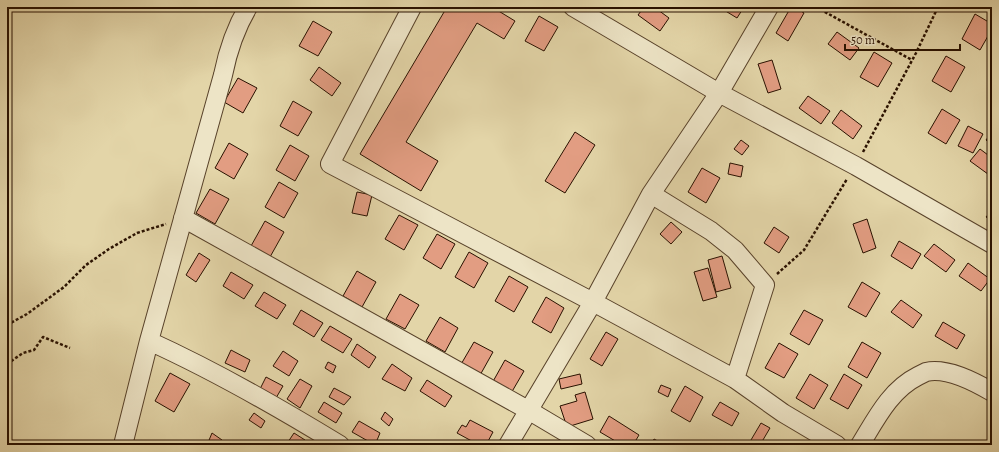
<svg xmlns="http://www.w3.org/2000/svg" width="999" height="452" font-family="Alegreya,serif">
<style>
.building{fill:#e29d82;stroke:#291100}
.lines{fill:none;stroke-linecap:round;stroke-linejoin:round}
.minor-casing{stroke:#58422a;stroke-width:20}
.path{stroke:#291100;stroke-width:2.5;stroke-dasharray:3 2;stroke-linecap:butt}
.minor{stroke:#ede4c6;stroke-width:18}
</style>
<rect width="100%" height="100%" fill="#e3d5a8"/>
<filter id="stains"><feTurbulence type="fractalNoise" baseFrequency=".005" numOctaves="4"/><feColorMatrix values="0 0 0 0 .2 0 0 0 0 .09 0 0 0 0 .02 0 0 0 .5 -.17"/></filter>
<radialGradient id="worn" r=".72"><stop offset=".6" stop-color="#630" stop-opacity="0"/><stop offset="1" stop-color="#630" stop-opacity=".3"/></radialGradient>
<!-- building -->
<path class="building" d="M447,7H492L515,21L504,39L477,23L406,142L438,161L421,191L360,154Z
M644,7H654L669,18L660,31L638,15Z
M719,7H744L737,18Z
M791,7H794L804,13L788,41L776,33Z
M983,7H992V12Z
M975,14L992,24V29L980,50L962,39Z
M539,16L558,27L544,51L525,41Z
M313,21L332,32L318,56L299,46Z
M837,32L859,48L850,60L828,44Z
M874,52L892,63L878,87L860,77Z
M946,56L965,67L951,92L932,81Z
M772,60L781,89L768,93L758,64Z
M319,67L341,83L332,96L310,80Z
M238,78L257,88L243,113L224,102Z
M808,96L830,111L821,124L799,108Z
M293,101L312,112L298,136L280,126Z
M942,109L960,120L946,144L928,133Z
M841,110L862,126L853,139L832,123Z
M968,126L983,134L973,153L958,146Z
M575,132L595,145L565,193L545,181Z
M992,132V145L986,140Z
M741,140L749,146L742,155L734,149Z
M229,143L248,154L234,179L215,168Z
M290,145L309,156L295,181L276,170Z
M980,149L992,158V177L970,161Z
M730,163L743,166L741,177L728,174Z
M702,168L720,178L706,203L688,192Z
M279,182L298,193L284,218L265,207Z
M210,189L229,199L215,224L196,213Z
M357,192L372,195L367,216L352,213Z
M992,210V221L986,217Z
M399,215L418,225L404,250L385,239Z
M867,219L876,248L863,253L853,224Z
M265,221L284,232L270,257L251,246Z
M671,222L682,232L671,244L660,234Z
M774,227L789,237L779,253L764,243Z
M437,234L455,244L441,269L423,258Z
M899,241L921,254L912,269L891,256Z
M934,244L955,260L946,272L924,256Z
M469,252L488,263L474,288L455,277Z
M199,253L210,260L196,282L186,275Z
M722,256L731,288L716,292L708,260Z
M968,263L990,279L981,291L959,276Z
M708,268L717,297L703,301L694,272Z
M357,271L376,282L362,307L343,296Z
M231,272L253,285L244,299L223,286Z
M509,276L528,287L514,312L495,301Z
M862,282L880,293L866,317L848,307Z
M264,292L286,305L277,319L255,306Z
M400,294L419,305L405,329L386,319Z
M546,297L564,308L551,333L532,322Z
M901,300L922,315L913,328L891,312Z
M301,310L323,323L314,337L293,324Z
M804,310L823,320L809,345L790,334Z
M440,317L458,328L445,352L426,341Z
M943,322L965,335L957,349L935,336Z
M330,326L352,339L343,353L321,340Z
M606,332L618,339L602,366L590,359Z
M474,342L493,352L479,377L460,366Z
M862,342L881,353L867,378L848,367Z
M779,343L798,354L784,378L765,368Z
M357,344L376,357L369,368L351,355Z
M231,350L250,360L245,372L225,363Z
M283,351L298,361L289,376L273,366Z
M505,360L524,371L510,395L491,385Z
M328,362L336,366L333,373L325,368Z
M392,364L412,378L405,391L382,379Z
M170,373L190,384L174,412L155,401Z
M580,374L582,384L561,389L559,379Z
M810,374L828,385L814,409L796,398Z
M844,374L862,385L848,409L830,399Z
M266,377L283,386L276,398L260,389Z
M300,379L312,386L300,408L287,399Z
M427,380L452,396L445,407L420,391Z
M661,385L671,389L668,397L658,392Z
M685,386L703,397L690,422L671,411Z
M334,388L351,397L344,405L329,397Z
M585,392L593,419L567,427L560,406L577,401L575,395Z
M324,402L342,413L336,423L318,412Z
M720,402L739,413L732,426L712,415Z
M385,412L393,419L389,426L381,419Z
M254,413L265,421L261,428L249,420Z
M609,416L639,435L633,445H622L600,432Z
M470,420L493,432L486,445H479L457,433L462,425L466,427Z
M359,421L380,433L375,445L352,432Z
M761,423L770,428L760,445H748Z
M212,433L222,440L220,445H207Z
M294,433L305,440L302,445H286Z
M654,439L665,445H651Z"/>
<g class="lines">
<!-- minor casing -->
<g class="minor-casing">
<path id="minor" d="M412,7L330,164L593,302L735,379L783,413L837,445
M573,7L719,93L856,166L992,244
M651,194L711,231L735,250L765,285L735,379
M183,218L528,410L587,445
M149,341C215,371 278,407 340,445
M123,445L149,341L223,75C228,50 235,29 248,7
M508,445L593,302L651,194L719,93L769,7
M860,445C876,419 890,390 918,376C920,375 924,373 926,372C947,367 975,382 992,392"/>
</g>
<!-- path -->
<path class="path" d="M816,7L912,60
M863,152L916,53L938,7
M777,274L804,250L847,179
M7,325L27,314L64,287L86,265L109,249L137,233L166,224
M7,364L23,353L34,350L43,337L70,348"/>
<!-- minor -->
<use href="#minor" class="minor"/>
</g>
<!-- margin -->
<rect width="999" height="452" fill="none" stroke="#e3d5a8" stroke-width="24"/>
<rect x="8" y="8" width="983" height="436" fill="none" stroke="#291100" stroke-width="2"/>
<rect x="12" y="12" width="975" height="428" fill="none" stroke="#291100"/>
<!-- scale -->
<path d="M845 44v6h115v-6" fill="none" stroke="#291100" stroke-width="2"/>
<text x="851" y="44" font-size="12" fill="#291100" stroke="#ede4c6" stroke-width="3" paint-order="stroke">50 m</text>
<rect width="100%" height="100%" filter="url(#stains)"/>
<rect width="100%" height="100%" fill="url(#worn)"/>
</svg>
